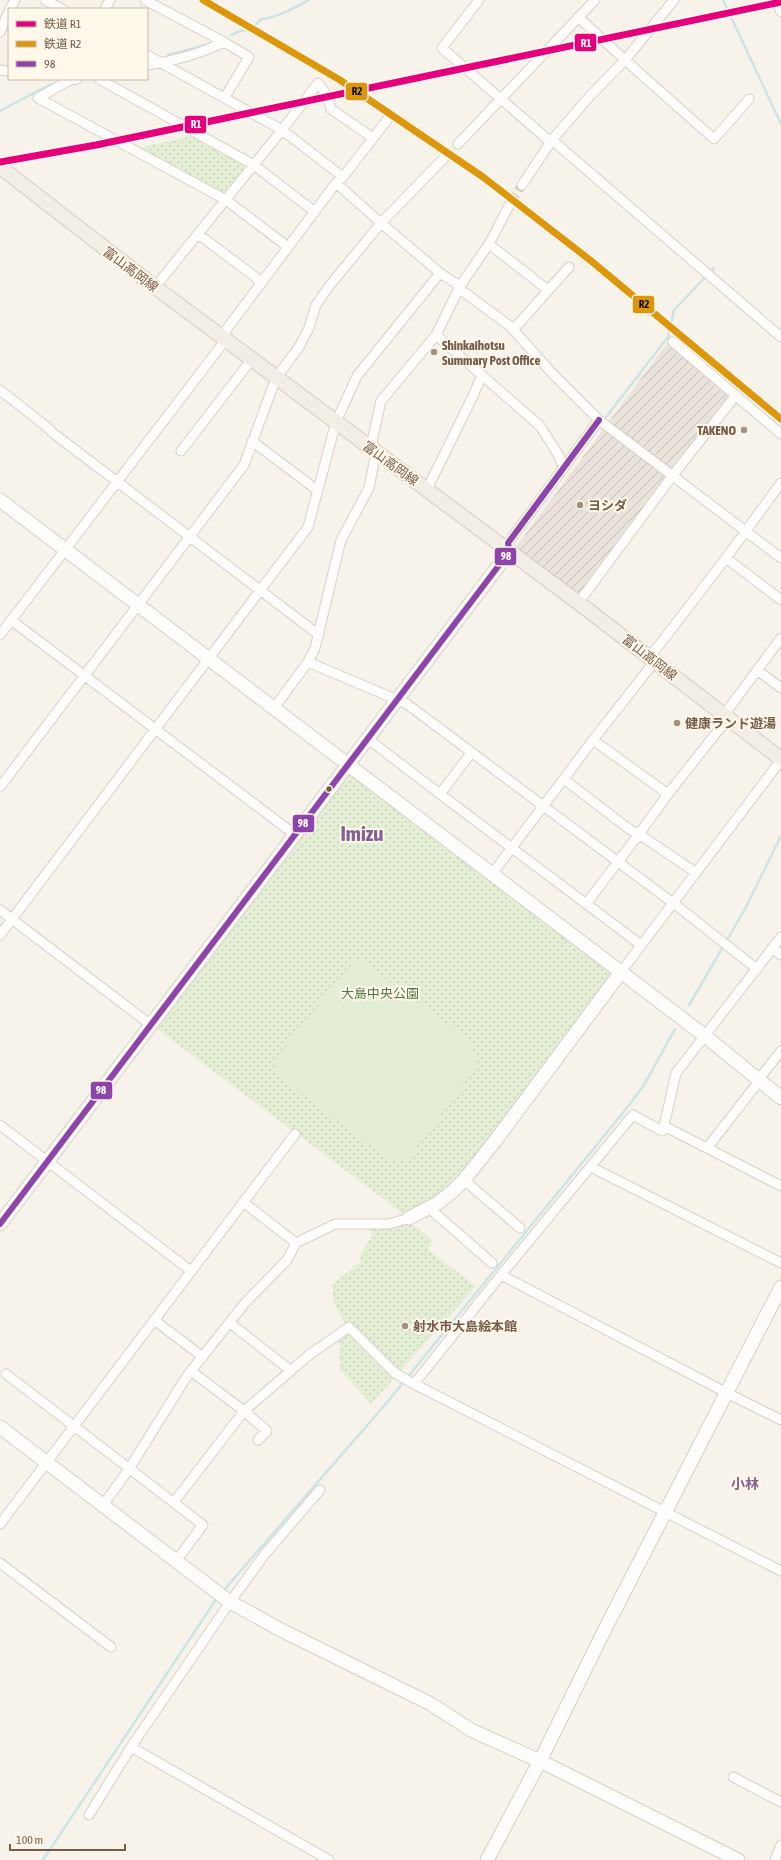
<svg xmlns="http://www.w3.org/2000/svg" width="781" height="1860" font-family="'Asap Condensed','Noto Sans JP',sans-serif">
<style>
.industrial{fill:url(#industrial-furrows)}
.park{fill:url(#park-dots)}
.pitch{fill:#e3eed5}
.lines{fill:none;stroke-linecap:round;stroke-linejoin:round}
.stream{stroke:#cce4e6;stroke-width:2.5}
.street-tunnel{stroke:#d6cdc2;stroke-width:9;stroke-dasharray:9 4.5;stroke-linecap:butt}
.street-casing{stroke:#d6d0c9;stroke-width:11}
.secondary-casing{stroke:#d6cfc6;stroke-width:15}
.primary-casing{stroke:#d5cdc6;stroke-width:16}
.street{stroke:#fefdfc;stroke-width:9}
.secondary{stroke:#fefdfc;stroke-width:13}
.primary{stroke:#f2eee6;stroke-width:14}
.rail{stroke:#e5e2e5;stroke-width:2.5;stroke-dasharray:6 4;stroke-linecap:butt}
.bus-1-casing{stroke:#fff8eb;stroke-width:9}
.bus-1{stroke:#8e44ad;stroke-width:6}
.rail-1-casing{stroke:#fff8eb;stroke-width:10}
.rail-2-casing{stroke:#fff8eb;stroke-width:10}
.rail-1{stroke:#e5007d;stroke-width:7}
.rail-2{stroke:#dd970f;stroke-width:7}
.poi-dot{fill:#a29082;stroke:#fff8eb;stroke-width:1.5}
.bus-dot{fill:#755b4a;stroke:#fff8eb;stroke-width:1.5}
.labels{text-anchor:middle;stroke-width:4;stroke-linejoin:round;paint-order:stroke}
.street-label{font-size:13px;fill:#755b4a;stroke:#fff8eb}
.poi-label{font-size:13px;font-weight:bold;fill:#755b4a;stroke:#fff8eb;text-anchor:start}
.park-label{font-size:13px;fill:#517a42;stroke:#fff8eb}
.neighbourhood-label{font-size:14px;font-weight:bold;fill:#836291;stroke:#fff8eb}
.town-label{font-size:21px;font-weight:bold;fill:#836291;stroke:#fff8eb}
.line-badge{stroke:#fff8eb;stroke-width:1.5}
.badge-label{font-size:11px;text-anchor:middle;font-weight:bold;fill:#fff}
.pale-badge-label{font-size:11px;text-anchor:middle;font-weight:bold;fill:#111}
</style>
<defs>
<pattern id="industrial-furrows" width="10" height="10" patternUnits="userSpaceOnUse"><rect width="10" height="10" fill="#eae3db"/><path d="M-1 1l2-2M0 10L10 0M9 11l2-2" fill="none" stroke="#c2bbb4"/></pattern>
<pattern id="park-dots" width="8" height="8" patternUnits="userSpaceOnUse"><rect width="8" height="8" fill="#e3eed5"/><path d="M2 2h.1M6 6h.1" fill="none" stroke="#c6ceb8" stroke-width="1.8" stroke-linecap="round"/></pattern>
</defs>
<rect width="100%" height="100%" fill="#f7f3ea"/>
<!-- industrial -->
<path class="industrial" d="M668,342L730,397L580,596L516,547Z"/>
<!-- park -->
<path class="park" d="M191,136L247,166L246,170L229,192L223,194L140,148Z
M348,765L620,972L453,1191L409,1218L152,1025Z
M409,1221L432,1240L428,1250L476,1286L371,1404L340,1369L339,1353L341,1346L336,1340L349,1331L333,1300V1284L362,1261L359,1257L372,1236L368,1228Z"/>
<!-- pitch -->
<path class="pitch" d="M354,961H362L466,1038L475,1053V1069L407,1160L392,1162L276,1074L277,1057Z"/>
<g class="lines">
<!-- stream -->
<path class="stream" d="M723,0L781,124
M231,35L243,30L249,32L261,19C278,18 293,8 309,0
M168,55L206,45
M0,111L51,84
M603,421L668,337L674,310L714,268
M727,940L746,907L781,836
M689,1005L723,947
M223,1591L384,1406L626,1109L644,1085L675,1029
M43,1860L217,1598"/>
<!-- street-tunnel -->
<path class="street-tunnel" d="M511,202L522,185"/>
<!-- street casing -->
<g class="street-casing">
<path id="street" d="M45,0L62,9
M145,0L224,42
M479,0L442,48L546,138L552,140L781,337
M776,0L781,12
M10,9L15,0
M105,9L110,0
M578,17L625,60L714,139L749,99
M0,32L9,11
M147,55L282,130L343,177
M147,65C173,61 200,54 224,42L249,57L225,97
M0,70L9,71
M99,79L254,165L315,212
M38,98L226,200L288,247
M38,98L70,80L77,79
M388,119L343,177L336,183L381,223L448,154
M458,144L595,0
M522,185L552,140L589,97L625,60L674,0
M198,234L262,282
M489,244L548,290
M155,287L282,130L318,83C325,91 329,98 331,109L373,138
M513,330L569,267
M436,335L540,426L558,454L563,467
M673,342L781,434
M0,390L47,427L53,433L319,635
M252,441L317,490
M181,451L252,359
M427,489L473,396L482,375
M509,549L508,543L599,420
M726,558L781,600
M579,602L673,475L736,395
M11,620L294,834
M0,635L224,342L226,330L336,183
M650,657L726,558L781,483
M308,662L407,704L677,906L757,969
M757,670L781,688
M274,708L308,662L315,648L341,540L369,488L376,452L372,441L381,401L436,335L460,286L489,244L511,202
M724,715L781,638
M368,739L440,794
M593,740L668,794L639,834L695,872
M471,753L440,794L641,945
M565,780L629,829L639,834L586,904
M0,787L244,465L276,378L299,347L309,328L316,305L330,285L381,223L440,273L460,286L461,290L510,326L551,372L599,420L781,558
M668,794L728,718
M492,874L593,740L655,661
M0,910L151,1025
M0,935L308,527L336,422L357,376L440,273
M781,937L676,1073L664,1126L781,1186
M772,948L781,955
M621,972L781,760
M759,1079L781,1051
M0,1125L191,1271
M662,1131L633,1115L501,1275L727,1393L781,1420
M707,1148L760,1080
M591,1167L781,1263
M464,1180L520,1228
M243,1202L296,1243
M429,1208L492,1263
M154,1320L203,1357
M230,1323L290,1370
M191,1371L244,1411L267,1431L258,1440
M6,1374L203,1525L176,1561
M414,1384L501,1275
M174,1502L244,1411L309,1355L349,1327L395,1373L414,1384L781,1571
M103,1505L129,1469L187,1376L245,1303L287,1260L296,1243L335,1224H389L409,1218
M0,1524L295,1134
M0,1563L111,1647
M131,1747L329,1860
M733,1777L781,1802
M89,1815L131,1747L230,1602L265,1554L320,1490
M775,1860L781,1845"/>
</g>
<!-- secondary casing -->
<g class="secondary-casing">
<path id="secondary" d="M0,500L705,1036L781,1098
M409,1218L438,1203L453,1191L464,1180L495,1141L621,972
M0,1224L506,556L509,549
M0,1427L230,1602L281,1630L431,1704L471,1730L540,1761L738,1860
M487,1860L540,1761L603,1633L781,1287"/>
</g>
<!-- primary casing -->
<g class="primary-casing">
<path id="primary" d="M0,167L155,287L584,607L781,759"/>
</g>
<!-- street -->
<use href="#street" class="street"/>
<!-- secondary -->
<use href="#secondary" class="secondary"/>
<!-- primary -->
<use href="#primary" class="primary"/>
<!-- rail -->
<path class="rail" d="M203,0L340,80L483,177L590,260L781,419"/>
<!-- bus-1 casing -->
<g class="bus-1-casing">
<path id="bus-1" d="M0,1224L506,556L509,549L508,543L599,420"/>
</g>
<!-- bus-1 -->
<use href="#bus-1" class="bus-1"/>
<!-- rail-1 casing -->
<g class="rail-1-casing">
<path id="rail-1" d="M0,162L96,145L781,2"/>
</g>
<!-- rail-2 casing -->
<g class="rail-2-casing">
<path id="rail-2" d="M203,0L340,80L483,177L590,260L781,419"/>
</g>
<!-- rail-1 -->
<use href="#rail-1" class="rail-1"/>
<!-- rail-2 -->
<use href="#rail-2" class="rail-2"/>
</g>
<!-- markers -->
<g class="poi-dot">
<circle cx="434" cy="352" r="4"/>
<circle cx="744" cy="430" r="4"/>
<circle cx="580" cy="505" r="4"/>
<circle cx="677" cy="723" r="4"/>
<circle cx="405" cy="1326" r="4"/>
</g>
<circle class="bus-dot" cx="329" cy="789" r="3.5"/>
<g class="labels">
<!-- street labels -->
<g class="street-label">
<text transform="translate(131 269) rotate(37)" y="5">富山高岡線</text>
<text transform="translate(391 463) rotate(36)" y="5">富山高岡線</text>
<text transform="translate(650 657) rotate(38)" y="5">富山高岡線</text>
</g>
<!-- poi labels -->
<g class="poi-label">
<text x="442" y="350">Shinkaihotsu<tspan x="442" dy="15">Summary Post Office</tspan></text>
<text x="736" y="435" text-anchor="end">TAKENO</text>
<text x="588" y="510">ヨシダ</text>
<text x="685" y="728">健康ランド遊湯</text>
<text x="413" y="1331">射水市大島絵本館</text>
</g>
<!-- park labels -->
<g class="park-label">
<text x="380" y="998">大島中央公園</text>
</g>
<!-- neighbourhood labels -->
<g class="neighbourhood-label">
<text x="745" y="1489">小林</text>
</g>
<!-- town labels -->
<g class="town-label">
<text x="362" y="841">Imizu</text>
</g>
</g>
<g class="line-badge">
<rect x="574" y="33" width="23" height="19" rx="4" fill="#e5007d"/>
<rect x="345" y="82" width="23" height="19" rx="4" fill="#dd970f"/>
<rect x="184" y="115" width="23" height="19" rx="4" fill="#e5007d"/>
<rect x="632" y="295" width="23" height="19" rx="4" fill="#dd970f"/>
<rect x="494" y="547" width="23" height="19" rx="4" fill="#8e44ad"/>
<rect x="292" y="814" width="23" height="19" rx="4" fill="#8e44ad"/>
<rect x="90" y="1081" width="23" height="19" rx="4" fill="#8e44ad"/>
</g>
<g class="badge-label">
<text x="586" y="47">R1</text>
<text x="196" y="128">R1</text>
<text x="506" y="560">98</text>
<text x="303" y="827">98</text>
<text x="101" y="1094">98</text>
</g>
<g class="pale-badge-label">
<text x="357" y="95">R2</text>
<text x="644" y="308">R2</text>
</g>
<!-- legend -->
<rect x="8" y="8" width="140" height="72" fill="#fff8eb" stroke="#c8b9ab"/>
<rect x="16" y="21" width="20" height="6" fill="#e5007d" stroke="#c8b9ab"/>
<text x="44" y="28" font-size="12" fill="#755b4a">鉄道 R1</text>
<rect x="16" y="41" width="20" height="6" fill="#dd970f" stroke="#c8b9ab"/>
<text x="44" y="48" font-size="12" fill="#755b4a">鉄道 R2</text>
<rect x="16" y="61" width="20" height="6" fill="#8e44ad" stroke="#c8b9ab"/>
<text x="44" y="68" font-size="12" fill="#755b4a">98</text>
<!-- scale -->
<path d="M10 1844v6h115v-6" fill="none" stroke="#755b4a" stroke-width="2"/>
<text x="16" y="1844" font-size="12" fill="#755b4a" stroke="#fff8eb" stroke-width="3" paint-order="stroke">100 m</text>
</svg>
